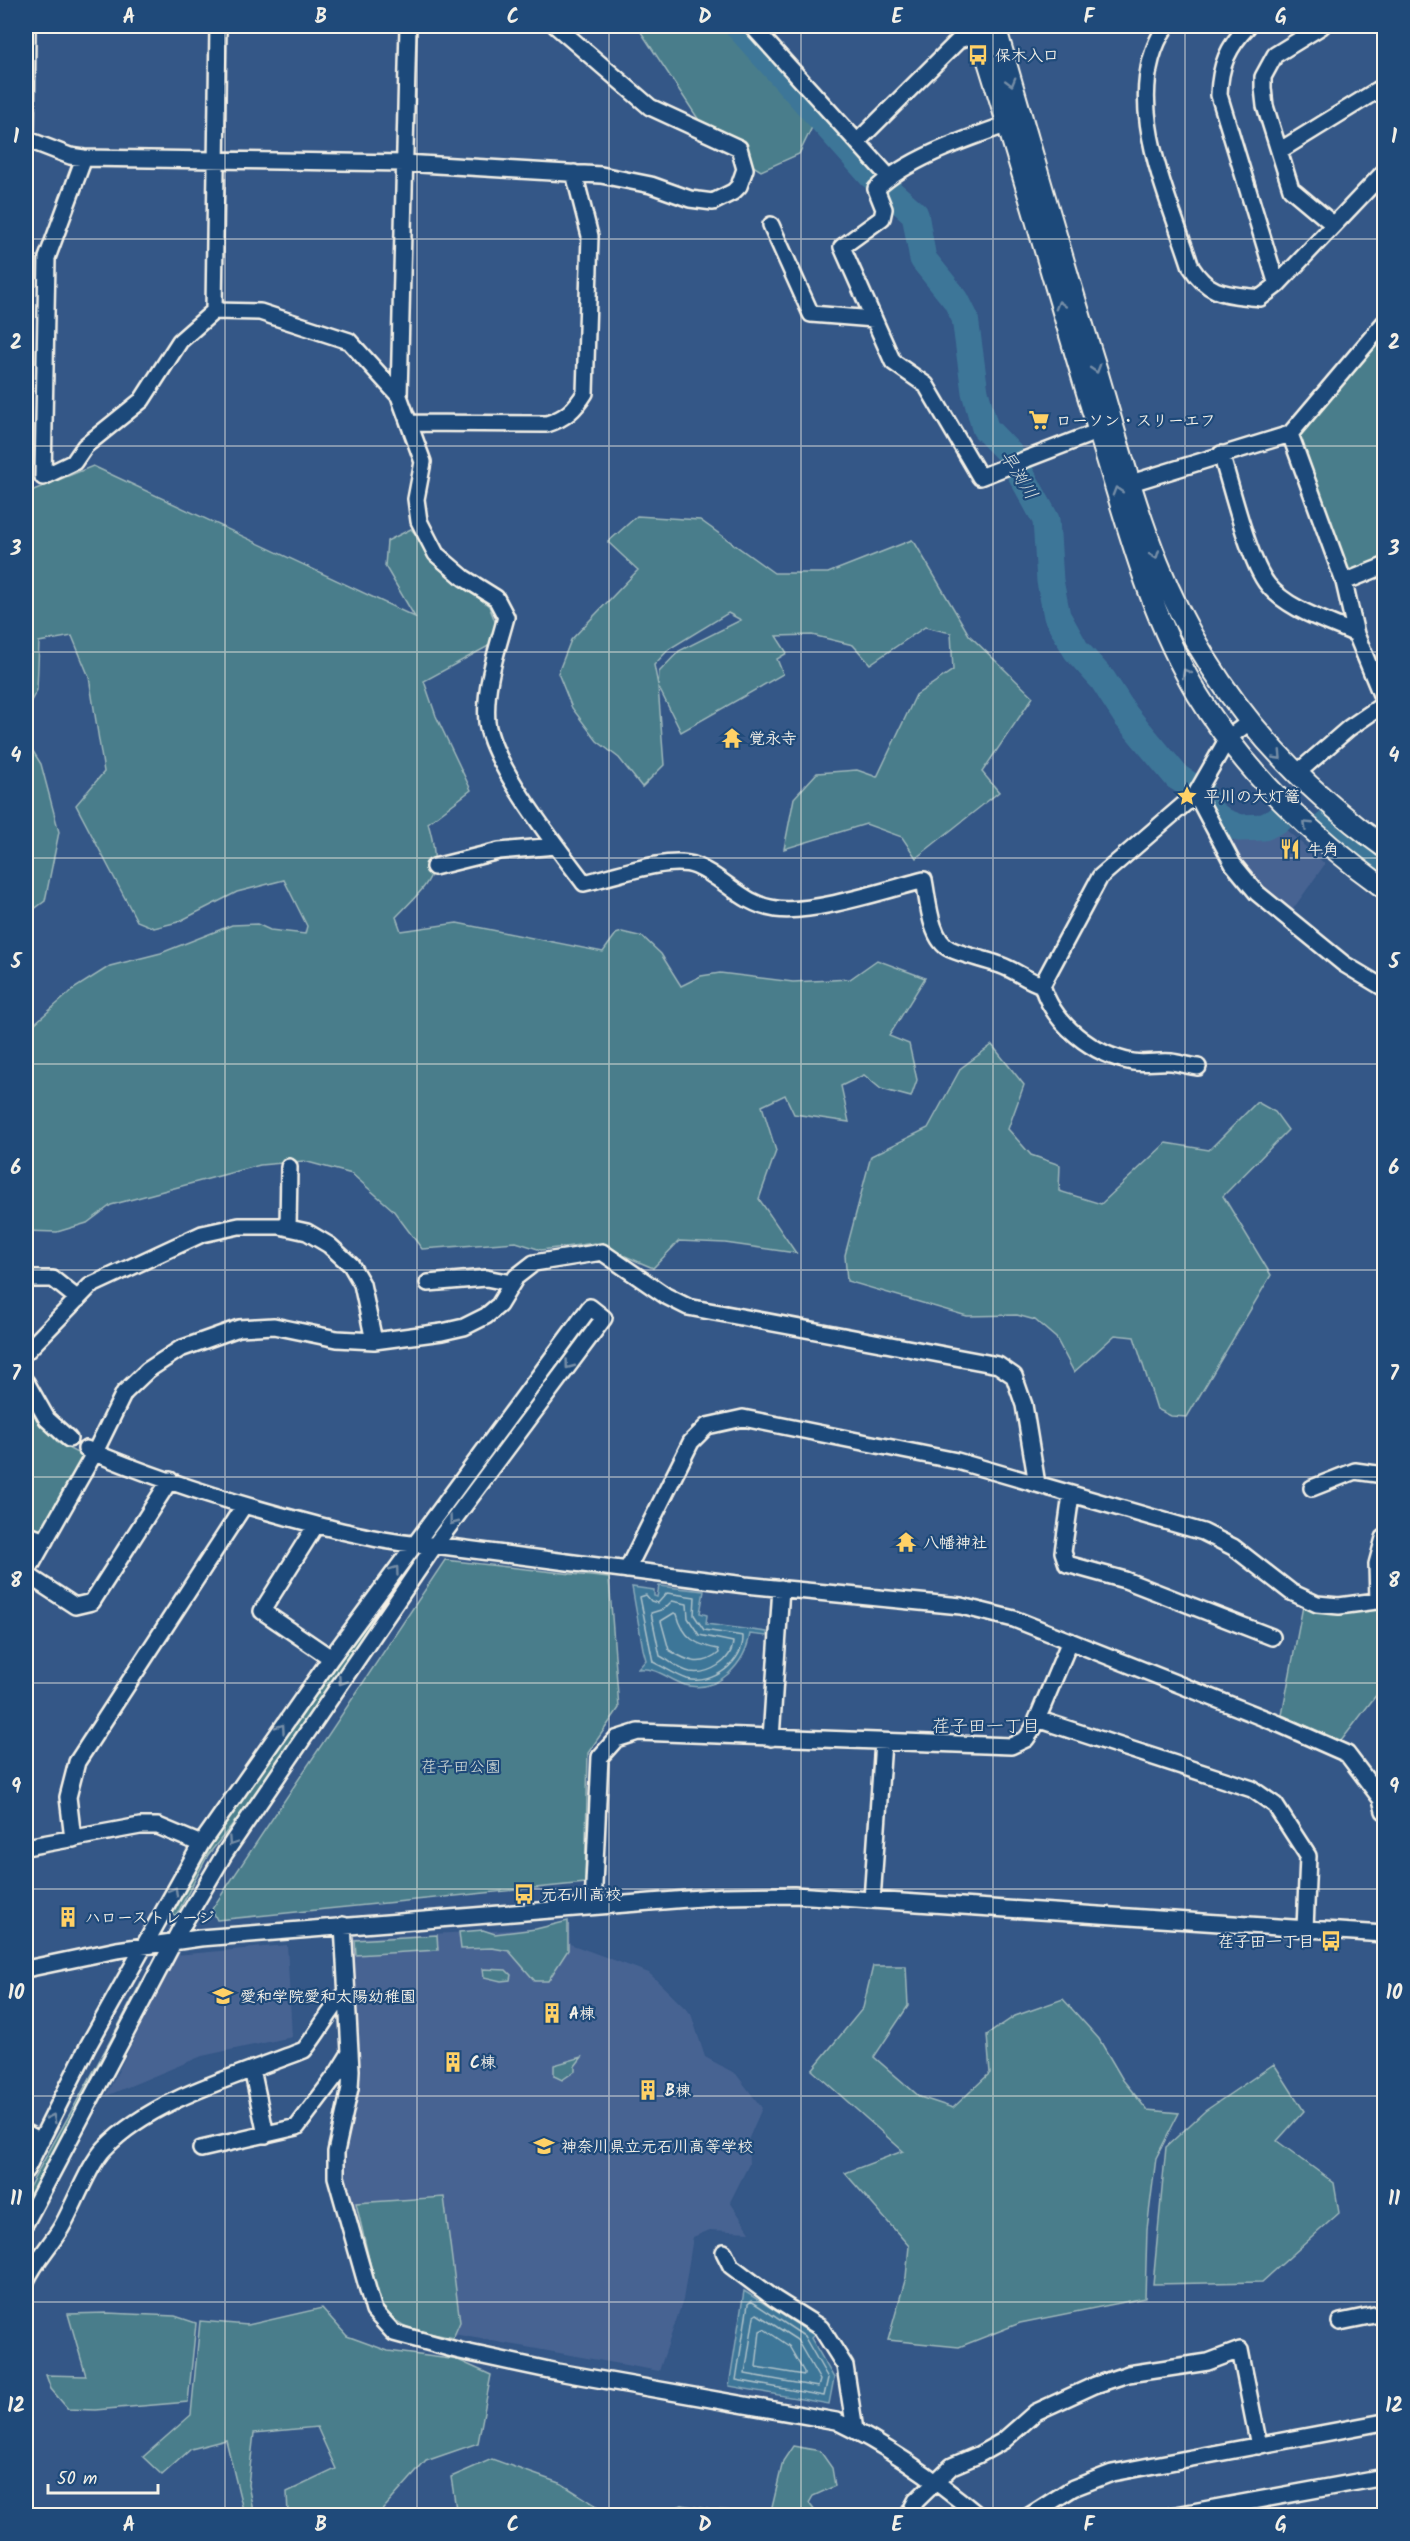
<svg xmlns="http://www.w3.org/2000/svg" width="1410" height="2541" font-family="Kalam,'Klee One',sans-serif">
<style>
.built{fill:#476392}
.green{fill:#487d8b;stroke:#9eb7ba;stroke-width:1.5;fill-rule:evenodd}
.water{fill:#3e7698;stroke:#87a7b8;stroke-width:1.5}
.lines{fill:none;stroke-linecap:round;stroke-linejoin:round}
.shore{stroke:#abc0c8;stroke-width:1.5}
.river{stroke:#3e7698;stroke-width:27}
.minor-casing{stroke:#f4f1e8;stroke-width:20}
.major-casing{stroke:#f4f1e8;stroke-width:24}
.minor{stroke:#1f4a7a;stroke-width:15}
.major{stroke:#1f4a7a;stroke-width:20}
.oneway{stroke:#748da6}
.grid{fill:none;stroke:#f4f1e8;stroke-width:1.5;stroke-opacity:0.55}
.labels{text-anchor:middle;stroke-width:4.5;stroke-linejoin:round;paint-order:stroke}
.poi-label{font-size:16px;font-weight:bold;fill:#f4f1e8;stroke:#1f4a7a;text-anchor:start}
.park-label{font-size:16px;fill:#dae0da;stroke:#1f4a7a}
.water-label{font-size:18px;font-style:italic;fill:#d9dfdc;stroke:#1f4a7a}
.neighbourhood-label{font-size:18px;fill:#f4f1e8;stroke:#1f4a7a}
.neatline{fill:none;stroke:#f4f1e8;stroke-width:2}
.grid-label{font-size:20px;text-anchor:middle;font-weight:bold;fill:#f4f1e8}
</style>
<rect width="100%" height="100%" fill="#345787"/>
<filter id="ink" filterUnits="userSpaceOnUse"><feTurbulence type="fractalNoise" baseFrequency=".0167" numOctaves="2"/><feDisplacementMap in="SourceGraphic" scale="12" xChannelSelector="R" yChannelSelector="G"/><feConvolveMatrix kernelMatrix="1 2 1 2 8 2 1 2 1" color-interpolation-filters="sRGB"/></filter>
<g filter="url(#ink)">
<!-- built -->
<path class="built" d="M1283,827L1325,864L1288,916L1275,906L1239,859L1230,842Z
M569,1921L570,1944L649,1973L691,2014L705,2057L736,2074L762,2108L748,2140L749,2164L730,2202L750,2232L710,2230L693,2237L683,2300L659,2371L403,2325L386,2310L376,2296L339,2177L354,2087L349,1938L530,1929Z
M287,1945L292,2037L202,2056L106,2096L176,1955Z"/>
<!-- green -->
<path class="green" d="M637,26H722L756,51L814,123L799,154L761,171L712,140Z
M1384,329V562L1347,575L1295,434Z
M93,466L415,617L385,566L387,541L411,529L454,579L489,606L496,624L494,643L424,681L436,716L471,790L428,823C443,874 430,882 396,917L401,931L457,923L603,952L616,934L622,932L643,937L661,954L681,986L701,976L720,973L793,982L850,979L877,960L925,978L889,1036L909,1044L917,1080L911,1097L881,1089L864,1075L841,1086L849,1122L794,1114L785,1095L762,1106L776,1151L759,1199L796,1253L725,1243L679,1241L653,1268L595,1243L541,1250L516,1242L422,1249L393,1210L352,1174L304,1161L260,1165L111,1205L87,1223L57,1232L26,1231V1031L75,988L110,966L161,953L232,925L257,924L270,930L305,934L307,926L284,880L237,892L178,922L154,928L137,921L76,805L104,772L89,677L72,636L39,642L37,690L26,710V493Z
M637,516L700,520L774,573H828L912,540L915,543L969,635L1033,697L982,772L999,792L916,858L902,837L866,824L784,849L794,798L817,773L857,770L877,777L916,695L953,670L951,633L925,627L870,664L853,645L812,635L776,636L787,653L777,659L783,674L681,732L658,686L664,765L642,787L619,758L597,741L572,708L558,673L571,640L638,570L608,542ZM728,613L741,620L679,651L659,672L658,685L654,665L669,649Z
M26,740L41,764L59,832L45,901L26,915Z
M992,1045L1024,1085L1008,1129L1031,1155L1060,1165L1059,1191L1101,1204L1166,1143L1209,1150L1257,1102L1275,1112L1288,1130L1223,1196L1271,1275L1187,1417L1171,1416L1157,1409L1134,1337L1115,1335L1074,1372L1056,1338L1035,1320L1017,1315L967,1316L847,1281L845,1255L871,1156L928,1128L961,1068Z
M587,1320L590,1325L441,1527H435Z
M26,1397L58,1443L83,1456L40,1532L26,1526Z
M445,1560L609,1578L619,1708L588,1753L585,1883L217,1920L212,1909Z
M405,1569H408V1572L240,1815L208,1855L176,1916L173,1914L219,1832Z
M1303,1606L1326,1614L1384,1608V1685L1341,1741L1282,1715Z
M568,1921V1950L548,1981H535L509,1951L492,1948L461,1949L459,1932L483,1930L495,1934L536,1929Z
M437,1935L438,1950L356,1955L355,1940Z
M873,1966H906L908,2006L874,2057L920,2097L953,2108L990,2073L987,2035L1015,2016L1063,1999L1099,2039L1123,2080L1147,2110L1179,2113L1156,2158L1147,2229L1145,2298L1020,2323L959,2347L888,2340L906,2277L909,2246L845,2173L903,2151L812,2070L863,2008Z
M483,1969L506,1970L511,1975L510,1980L501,1981L484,1977Z
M141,1982L145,1983L26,2203V2193C64,2123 105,2054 141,1982Z
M582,2057L575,2066V2071L562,2080L554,2076V2065Z
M1274,2064L1304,2111L1277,2141L1334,2183L1339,2213L1262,2282L1153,2284L1166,2147L1205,2111Z
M444,2197L460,2322L453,2338C418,2330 397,2333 378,2298L356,2203Z
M322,2308L347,2336L388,2351L458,2360L491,2375L478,2443L426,2461L377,2516L288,2515L287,2492L336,2469L317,2427L254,2433L248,2485L254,2515L244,2514L226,2440L191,2449L162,2475L143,2457L191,2415L200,2321L248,2325Z
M107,2313L175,2316L196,2323L188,2402L95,2410L68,2409L51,2389L46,2375L86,2376L68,2314Z
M793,2446L820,2451L832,2468L835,2486L813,2496L809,2503L818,2515H457L451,2477L492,2459L562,2484L603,2510L654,2515L682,2505L711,2510L771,2512L783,2461Z"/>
<!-- water -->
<path class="water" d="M659,1586L704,1591L700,1613L707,1615L706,1624L767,1632V1636L750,1634C745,1663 719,1694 685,1685C667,1679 658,1667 638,1669L646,1660L643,1649L632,1587L654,1590V1596L657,1597Z
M744,2291L814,2335L811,2338L834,2378L829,2404L729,2386Z"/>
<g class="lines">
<!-- shore -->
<path class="shore" d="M667,1593L695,1597L694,1615L704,1630L743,1636C744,1662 712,1686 687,1679C675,1675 664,1667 653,1662L640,1597L646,1595L651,1601L658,1603Z
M672,1601L687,1604L688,1618L699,1635L733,1642C732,1661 709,1675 690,1672C680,1670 670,1661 660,1656L651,1613L664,1609Z
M674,1613L677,1614C683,1638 696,1645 718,1649L719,1653C701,1668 687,1661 669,1650L661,1621Z
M751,2301L804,2336L828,2378L824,2396L736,2380L748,2304Z
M757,2314L797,2340L820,2380L818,2387L745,2374L754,2316Z
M764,2329L789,2346L804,2372V2375L756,2367L760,2331Z"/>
<!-- river -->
<path class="river" d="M738,26L872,176L915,214L923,259L956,300L965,318L975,392L985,428L1010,454L1046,520L1050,581L1057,616L1076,650L1103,680L1126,716L1177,777L1202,793L1211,812L1224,822L1240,828L1264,827L1280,819
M1327,824L1384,865"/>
<!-- minor casing -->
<g class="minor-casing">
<path id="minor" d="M408,26L399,396L423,462L416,499L419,521L436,554L464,578L496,598L506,617C497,651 484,686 487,722C492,765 557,847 584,883C612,877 670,855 696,866C725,878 743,905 776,909C813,914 886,890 924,880C928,899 930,940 950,949C966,956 984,959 1000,965C1015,970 1026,980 1042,985
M752,26L889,177
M1166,26C1119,97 1168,194 1191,267C1210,297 1228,294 1260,298L1277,285L1384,172
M1248,26C1228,47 1220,65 1219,95L1277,285
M1322,26L1275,55L1263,77V88L1265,106L1291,189L1334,225
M1008,124C966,139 908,158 876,189L884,209L882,218L842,247L893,362L926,385L980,477L1099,431
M26,138L27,26
M26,139L70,156L84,158L404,163L601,175L651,185L690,199L713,202L733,192L739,186L745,169L739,148L650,107L556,26
M857,142L959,40L980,33
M1279,151L1381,88L1384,93
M84,158L47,258L43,477L74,462L85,446L142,400L180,341L214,311L260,312L349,341L399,396
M771,225L811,314L874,319
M214,311L218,26
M409,423L547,424C566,418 575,409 585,393L590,236L574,173
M1290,434L1344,582L1356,634L1384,702
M1221,454C1231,486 1249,562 1268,585C1288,610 1328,621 1356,634
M1131,483L1290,434L1384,323
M1344,582L1384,566
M1296,774L1349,728L1384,704
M1196,794L1233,864L1257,893L1344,964L1384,988
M434,867L499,851L556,846
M1198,1067C1189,1066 1180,1063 1171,1062C1158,1061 1145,1064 1133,1062C1093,1055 1053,1024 1042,985L1100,877L1196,794L1228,738L1248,723
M288,1228L289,1167
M26,1279H53L78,1299
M428,1283L486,1278L511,1283
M26,1352L90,1286L202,1234L239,1226H280L307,1232L329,1245L351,1265L362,1284L374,1341
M26,1382L47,1419L69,1439
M86,1449C161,1481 239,1505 317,1525C356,1534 395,1545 435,1545L745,1585L961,1606L1014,1619L1279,1724L1347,1754L1381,1799L1384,1811
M170,1480L92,1602L75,1606L26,1574L95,1452L124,1393L148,1370L180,1349L239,1328L274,1326L337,1339L374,1341L442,1332L464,1327L486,1316L499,1305L516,1277L534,1263L602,1252L666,1296L688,1307L998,1365L1014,1376L1024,1405L1037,1484
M1312,1488L1355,1471L1384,1475
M1071,1495L1063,1552L1067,1564L1125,1580L1272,1637
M316,1525L262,1611L331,1658
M26,1534L45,1541
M627,1570L691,1442L707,1426L743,1418L957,1461L1203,1532L1233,1547L1291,1592L1317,1604L1339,1606L1384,1600
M1378,1601L1377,1564L1384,1538
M1037,1719L1252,1789L1275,1805L1308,1856L1305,1929
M771,1738L781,1588
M73,1839L68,1797L77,1762L243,1507
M26,1847L140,1826H158L201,1844
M872,1900L883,1742
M593,1906L600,1757L616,1739L638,1732L1011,1746L1026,1739L1033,1729L1070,1641
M343,1925L351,2070L350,2088L336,2152V2177L374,2311L394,2333L460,2351L558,2372L836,2421C886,2445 936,2480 979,2516
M26,1969L117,1950L200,1938L725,1896L794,1895L872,1900L1384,1934
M252,2069L266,2135
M26,2133L41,2141
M201,2149L297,2127L337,2074L350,2053
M26,2170L88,2046L201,1844L331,1658L590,1307L604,1318L435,1545L225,1853L182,1926L26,2222
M724,2252L731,2266L775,2299L821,2328L845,2366L855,2430
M26,2281C35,2261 50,2246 61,2228C74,2206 89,2164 105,2148C152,2098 242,2075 304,2050C320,2031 329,2010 347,1992
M1340,2322L1384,2313
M908,2516L916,2501L952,2466L978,2455L1003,2441L1036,2412L1095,2385L1128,2374L1208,2362L1240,2350L1259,2446
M1029,2516L1073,2488L1112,2473L1384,2422
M1171,2516L1384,2477"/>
</g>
<!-- major casing -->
<g class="major-casing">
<path id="major" d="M977,26C1021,163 1059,302 1101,439C1128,527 1150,616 1198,695C1244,771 1313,837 1384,888
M995,26C1029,141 1061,256 1097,371C1116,435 1133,501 1158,563C1204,680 1283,774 1384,847"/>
</g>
<!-- minor -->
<use href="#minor" class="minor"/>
<!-- major -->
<use href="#major" class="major"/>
</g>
<!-- one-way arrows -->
<defs><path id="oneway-chevron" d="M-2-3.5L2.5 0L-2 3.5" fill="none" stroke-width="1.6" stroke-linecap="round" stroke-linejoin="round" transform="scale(1.5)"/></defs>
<g class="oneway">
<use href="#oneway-chevron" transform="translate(1011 82) rotate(74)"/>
<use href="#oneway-chevron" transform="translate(1060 305) rotate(-106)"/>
<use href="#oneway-chevron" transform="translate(1096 369) rotate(73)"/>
<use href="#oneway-chevron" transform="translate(1117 491) rotate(-107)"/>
<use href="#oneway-chevron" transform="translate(1155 555) rotate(70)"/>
<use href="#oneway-chevron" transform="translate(1186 673) rotate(-119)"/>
<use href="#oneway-chevron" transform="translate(1278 756) rotate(46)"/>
<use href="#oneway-chevron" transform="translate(1307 825) rotate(-136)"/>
<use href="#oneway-chevron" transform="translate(569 1365) rotate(127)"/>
<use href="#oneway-chevron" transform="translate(453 1521) rotate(127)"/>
<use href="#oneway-chevron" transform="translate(395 1570) rotate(-54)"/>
<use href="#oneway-chevron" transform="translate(342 1681) rotate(124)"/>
<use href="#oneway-chevron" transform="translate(281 1728) rotate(-55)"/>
<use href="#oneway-chevron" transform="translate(232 1842) rotate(124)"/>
<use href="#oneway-chevron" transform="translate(174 1891) rotate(-60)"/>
<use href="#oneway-chevron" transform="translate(52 2118) rotate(-64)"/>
</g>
</g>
<!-- grid -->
<path class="grid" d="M225,26V2516M417,26V2516M609,26V2516M801,26V2516M993,26V2516M1185,26V2516M26,239H1384M26,446H1384M26,652H1384M26,858H1384M26,1064H1384M26,1270H1384M26,1477H1384M26,1683H1384M26,1889H1384M26,2096H1384M26,2302H1384"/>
<!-- icons -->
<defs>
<g id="bus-bare" transform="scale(1.62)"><path d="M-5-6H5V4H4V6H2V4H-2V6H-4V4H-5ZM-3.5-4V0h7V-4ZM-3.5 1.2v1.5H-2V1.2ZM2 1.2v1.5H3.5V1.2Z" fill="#ffd166" stroke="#1f4a7a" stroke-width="2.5" paint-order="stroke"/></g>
<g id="supermarket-bare" transform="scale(1.62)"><path d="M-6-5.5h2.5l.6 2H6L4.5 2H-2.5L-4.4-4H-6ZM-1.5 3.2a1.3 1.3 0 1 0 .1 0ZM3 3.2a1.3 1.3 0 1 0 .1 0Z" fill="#ffd166" stroke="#1f4a7a" stroke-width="2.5" paint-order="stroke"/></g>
<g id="temple-bare" transform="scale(1.62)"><path d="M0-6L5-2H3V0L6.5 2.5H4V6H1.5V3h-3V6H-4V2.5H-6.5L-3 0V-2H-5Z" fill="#ffd166" stroke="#1f4a7a" stroke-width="2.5" paint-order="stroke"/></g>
<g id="sight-bare" transform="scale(1.62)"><path d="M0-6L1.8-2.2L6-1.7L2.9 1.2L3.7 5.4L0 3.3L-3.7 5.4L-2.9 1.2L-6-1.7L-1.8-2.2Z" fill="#ffd166" stroke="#1f4a7a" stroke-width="2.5" paint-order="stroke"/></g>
<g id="restaurant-bare" transform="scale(1.62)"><path d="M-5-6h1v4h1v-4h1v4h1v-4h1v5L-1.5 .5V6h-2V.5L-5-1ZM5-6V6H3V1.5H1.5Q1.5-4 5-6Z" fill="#ffd166" stroke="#1f4a7a" stroke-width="2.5" paint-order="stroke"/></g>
<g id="building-bare" transform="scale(1.62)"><path d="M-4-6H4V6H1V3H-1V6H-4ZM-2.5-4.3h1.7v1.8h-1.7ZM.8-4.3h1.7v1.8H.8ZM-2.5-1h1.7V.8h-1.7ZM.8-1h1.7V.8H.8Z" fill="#ffd166" stroke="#1f4a7a" stroke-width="2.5" paint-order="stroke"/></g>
<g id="school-bare" transform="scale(1.62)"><path d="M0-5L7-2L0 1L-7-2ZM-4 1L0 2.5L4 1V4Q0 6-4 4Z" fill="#ffd166" stroke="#1f4a7a" stroke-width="2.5" paint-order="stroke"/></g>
</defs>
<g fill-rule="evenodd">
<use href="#bus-bare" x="978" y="55"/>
<use href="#supermarket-bare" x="1039" y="420"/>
<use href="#temple-bare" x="732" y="738"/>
<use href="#sight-bare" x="1187" y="796"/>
<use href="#restaurant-bare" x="1290" y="849"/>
<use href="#temple-bare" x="906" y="1542"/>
<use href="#bus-bare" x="524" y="1894"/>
<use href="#building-bare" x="68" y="1917"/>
<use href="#bus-bare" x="1331" y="1941"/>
<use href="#school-bare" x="223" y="1996"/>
<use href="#building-bare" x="552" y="2013"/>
<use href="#building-bare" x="453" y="2062"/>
<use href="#building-bare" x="648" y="2090"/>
<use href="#school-bare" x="544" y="2146"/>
</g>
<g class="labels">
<!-- poi labels -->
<g class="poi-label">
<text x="995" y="61">保木入口</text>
<text x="1056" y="426">ローソン・スリーエフ</text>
<text x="749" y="744">覚永寺</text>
<text x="1204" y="802">平川の大灯篭</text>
<text x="1307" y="855">牛角</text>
<text x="923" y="1548">八幡神社</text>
<text x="541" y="1900">元石川高校</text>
<text x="85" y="1923">ハローストレージ</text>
<text x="1314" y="1947" text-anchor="end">荏子田一丁目</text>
<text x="240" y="2002">愛和学院愛和太陽幼稚園</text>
<text x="569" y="2019">A棟</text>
<text x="470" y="2068">C棟</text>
<text x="665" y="2096">B棟</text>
<text x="561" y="2152">神奈川県立元石川高等学校</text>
</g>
<!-- park labels -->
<g class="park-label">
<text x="461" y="1772">荏子田公園</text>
</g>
<!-- water labels -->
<g class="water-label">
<text transform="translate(1019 475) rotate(58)" y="6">早渕川</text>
</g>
<!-- neighbourhood labels -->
<g class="neighbourhood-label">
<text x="986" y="1732">荏子田一丁目</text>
</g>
</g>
<!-- margin -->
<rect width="1410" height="2541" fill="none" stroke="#1f4a7a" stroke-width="66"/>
<!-- scale -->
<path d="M48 2484v9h110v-9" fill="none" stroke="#f4f1e8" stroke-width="3"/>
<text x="57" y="2484" font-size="18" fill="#f4f1e8" stroke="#1f4a7a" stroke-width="4.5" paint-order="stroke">50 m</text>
<rect x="33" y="33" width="1344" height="2475" class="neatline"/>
<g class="grid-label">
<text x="129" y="23">A</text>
<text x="321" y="23">B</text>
<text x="513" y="23">C</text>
<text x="705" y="23">D</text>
<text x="897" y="23">E</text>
<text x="1089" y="23">F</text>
<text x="1281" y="23">G</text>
<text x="16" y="143">1</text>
<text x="1394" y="143">1</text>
<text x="16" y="349">2</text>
<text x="1394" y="349">2</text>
<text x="16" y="555">3</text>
<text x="1394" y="555">3</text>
<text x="16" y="762">4</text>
<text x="1394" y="762">4</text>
<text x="16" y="968">5</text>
<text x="1394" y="968">5</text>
<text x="16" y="1174">6</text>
<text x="1394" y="1174">6</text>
<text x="16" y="1380">7</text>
<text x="1394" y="1380">7</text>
<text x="16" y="1587">8</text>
<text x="1394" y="1587">8</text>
<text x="16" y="1793">9</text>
<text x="1394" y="1793">9</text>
<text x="16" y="1999">10</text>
<text x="1394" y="1999">10</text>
<text x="16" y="2205">11</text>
<text x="1394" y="2205">11</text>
<text x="16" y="2412">12</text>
<text x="1394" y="2412">12</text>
<text x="129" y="2531">A</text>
<text x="321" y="2531">B</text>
<text x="513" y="2531">C</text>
<text x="705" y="2531">D</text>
<text x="897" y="2531">E</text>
<text x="1089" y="2531">F</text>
<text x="1281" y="2531">G</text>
</g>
</svg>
